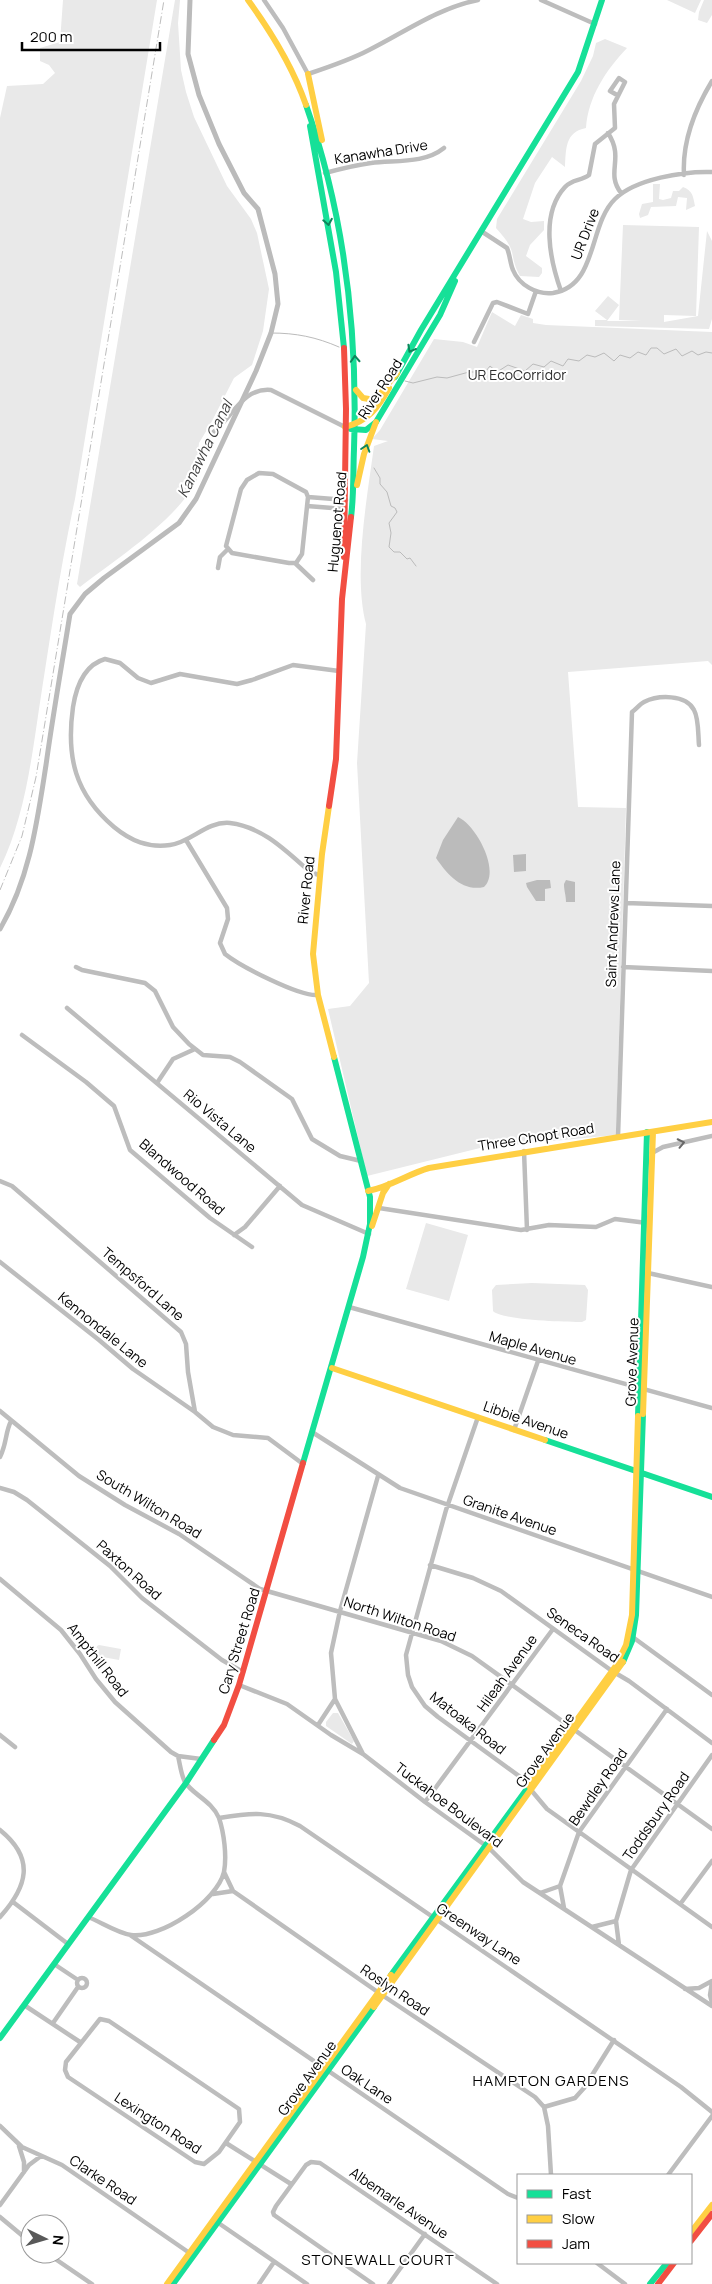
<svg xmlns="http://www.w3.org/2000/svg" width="712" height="2284" font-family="Manrope,sans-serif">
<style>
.green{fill:#e9e9e9}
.water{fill:#bbb}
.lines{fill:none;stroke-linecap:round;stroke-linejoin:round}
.stream{stroke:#bbb;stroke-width:1}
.canal{stroke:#bbb;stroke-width:5}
.street{stroke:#bdbdbd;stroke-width:4.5}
.fast{stroke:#16e098;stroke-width:6}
.slow{stroke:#ffcf43;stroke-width:6}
.jam{stroke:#f24e42;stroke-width:6}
.rail{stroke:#bdbdbd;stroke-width:1;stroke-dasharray:8 2.5 1 2.5;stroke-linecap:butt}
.oneway{stroke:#0d865b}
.oneway2{stroke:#686868}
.labels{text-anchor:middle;stroke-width:4;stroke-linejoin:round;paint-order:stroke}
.street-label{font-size:14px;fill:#000;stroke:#fff}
.park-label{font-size:14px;fill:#2e2e2e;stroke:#fff}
.water-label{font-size:15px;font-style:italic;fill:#3f3f3f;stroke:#fff}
.neighbourhood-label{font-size:15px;letter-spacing:1px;fill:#000;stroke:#fff}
</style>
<rect width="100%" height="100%" fill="#fff"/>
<!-- green -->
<path class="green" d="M63,0H157L75,499C60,568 50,639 39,709C31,763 24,819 0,868V118L7,86L43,84L55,73L49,65L40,61V48L60,42Z
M175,0H180L178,23L181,70L186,92L194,117L227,186L251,219L257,233L269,289L263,331L252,365L234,378L211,423L199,443L198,452L203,463C194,510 117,558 80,587L77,584Z
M667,0H701L695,13Z
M704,0H712V15L707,23L698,20L699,12Z
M605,39L627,48C606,70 588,97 586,128C565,132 566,149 565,167L552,157L535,183L523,219L531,222L544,221V230L530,245L526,256L542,268V273L539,277L520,276C515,267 514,262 512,252C509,242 503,236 496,228L497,219L581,81L593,56L596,43Z
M653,184H660L659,199L663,200L671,198L673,191H679L683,187C693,191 693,196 695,206L686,210L687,198L678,197L676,206L651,207L648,215L640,218L639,214L642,204L653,202Z
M623,225L699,227L696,316L664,315V322L698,316L707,231L712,241V319L709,329L595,326V320H607L595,311L608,296L619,305L607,321H642L619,320Z
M492,312L515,326L521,315L533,319V323L546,325L712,332V665L708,661L568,672L578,807L626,808L616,1135L480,1148L367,1176L328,1009L350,1006L369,983L357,763L366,624C353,575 367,498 374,446L388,441L372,439L380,430L434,339L463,342L477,347Z
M426,1223L468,1235L449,1301L406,1289Z
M532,1283L585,1285L588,1290L586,1320L582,1322C566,1322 501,1320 493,1311L492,1290L496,1285Z
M99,1645L121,1649L119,1660L97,1656L95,1654L97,1646Z
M333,1713H338L354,1741L352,1744L326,1726V1722Z"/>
<!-- water -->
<path class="water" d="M458,817C476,825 501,871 484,887C462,892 447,874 436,858L443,840Z
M526,854V871L514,872L513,855Z
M537,880H550L551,888L545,889V901H536L527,887L526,883Z
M566,880L575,882V902H566C566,895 564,891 564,884Z"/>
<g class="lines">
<!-- stream -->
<path class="stream" d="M271,333C296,333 316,337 339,347
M405,381L413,383L437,377L447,378L469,372H475L482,376L490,366L497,372L508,365L525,371L533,364L544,367L551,361L563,366L568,359L579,361L587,355L595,357L604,353L614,361L620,355L630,358L638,352L646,355L651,348H657L664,354L676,349L682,356L692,351L698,355L706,352L712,353
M374,468L380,478V484L387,492L391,506L395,508L397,512L389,523L391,533L389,547L394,552H400L407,559L410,558L416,566"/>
<!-- canal -->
<path class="canal" d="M0,929C30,878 37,822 46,765C53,714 62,664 70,614L85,594L104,578L179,523L196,499L256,371L271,333L278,304L275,274L258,209L244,193L219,144L199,95L188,54L190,0"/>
<!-- street -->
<path class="street" d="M264,0L283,28L308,74C329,67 350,60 369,50C405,32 438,8 478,0
M541,0L595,24
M608,133C625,159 605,172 621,193
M325,173C340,169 356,165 371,163C396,160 424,164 444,148
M684,175C682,141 695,109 712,81
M481,231L507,248C510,255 510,263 513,270C519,285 537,295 553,293C598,286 588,225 615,199C635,179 684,171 712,172
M561,291C550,260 540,214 565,187C572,179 581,181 589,175L595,144L615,128L614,104L625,82L619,78L610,91L617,95
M474,342L493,303L497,302L528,314L536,291
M211,434C231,420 242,387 271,390L345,427
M259,473L273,474L306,492L308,497L302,554L296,563H289L232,553L226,546L241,489L247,480Z
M308,497L346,500
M307,506L345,509
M295,563L313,580
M218,568L220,557L228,549
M186,840L227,908L228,919L220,943L225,954C240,966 300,997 318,995
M319,875L310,872C286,851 263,827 230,823C206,821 192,842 170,845C148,848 131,841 114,827C75,794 66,757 73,707C76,688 84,665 105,659L120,663L138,678L151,683L180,674L237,684L252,680L293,665L339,671
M626,903L712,906
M76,967L82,970L145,983L155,991L173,1027L189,1044L203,1055L230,1057L240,1062L292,1099L312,1139L340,1156L361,1161
M623,967L712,971
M67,1008L302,1205L369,1234
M22,1035L86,1082L114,1106L130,1150L210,1218L252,1247
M157,1083L173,1059L195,1049
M618,1137L632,712C636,709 640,704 644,702C658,695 686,694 694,710C699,719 698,735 699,745
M524,1151L527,1230
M652,1153L663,1147L712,1136
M0,1181L12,1186L181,1332L186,1344L188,1372L195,1412L213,1427L233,1435L268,1438L303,1464
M379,1208L521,1230L549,1225L596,1227L615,1219L647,1223
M234,1235L245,1227L280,1186
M0,1262L99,1340L133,1369L195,1412
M648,1273L712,1287
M349,1307L712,1408
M0,1411L79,1476L125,1505L179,1534L260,1589L441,1641L472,1656L712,1829
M478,1417L446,1510L406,1655L408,1675L412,1687L425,1706L438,1717L530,1784L531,1790L547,1809L712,1927
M514,1430L538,1361
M312,1432L400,1488L712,1597
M0,1457C7,1443 5,1433 11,1421
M0,1488L14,1492L27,1500L110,1566L142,1598L222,1660L243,1672
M430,1565L473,1578L501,1591L612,1671L629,1681L712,1743
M0,1579L61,1630L80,1654L96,1679L115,1702L171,1752L178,1756L201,1759
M634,1638L712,1695
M239,1685L287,1704L331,1735L363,1754L425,1802L489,1848L523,1882L712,2006
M318,1725L335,1699
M0,1735L15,1747
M363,1754L335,1699L331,1653L340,1611L378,1476
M425,1802L553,1629
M219,1818C251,1813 270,1810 300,1826L681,2087L712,2112
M0,1830C36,1859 27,1887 0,1917
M224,1872L233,1891L382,1995L535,2097L544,2107
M540,1893L560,1886
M213,1894L233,1891
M13,1902L68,1944
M681,1903L712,1861
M564,1908L560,1886L579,1832L667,1709
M88,1917C101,1922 117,1933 131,1935C161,1939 217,1901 224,1872C227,1856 224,1833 219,1818C212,1801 192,1794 185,1782C181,1775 180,1764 178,1756
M592,1927L616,1921
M130,1935L508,2194L518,2198
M619,1945L616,1921L631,1870L712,1755
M54,1964L78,1980
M77 1983a5 5 0 1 1 10 0a5 5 0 1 1-10 0Z
M712,1982L710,1995L712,2003
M685,1989L699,1988L712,1981
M24,2005L80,2042
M100,2019L109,2021L239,2109L240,2122L219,2152L204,2164L195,2162L68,2077L65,2070L66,2062Z
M53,2023L78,1987
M0,2126L22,2147L62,2165L191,2254
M226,2143L291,2184
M19,2146L24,2162V2172
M551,2175L548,2126L544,2107L575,2098L584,2088L614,2040
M668,2175L712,2116
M0,2205L29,2165L41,2156
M0,2217L30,2242
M217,2222L307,2284
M48,2254L92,2284
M597,2263L625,2284
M259,2284L274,2262
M373,2284L274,2215L273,2212L276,2206L306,2165L311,2162L320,2163L497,2284
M389,2284L425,2234"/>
<!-- fast -->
<path class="fast" d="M306,105C345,216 358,332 354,449C353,472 354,495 351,517
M310,126L336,272L344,348
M395,377L421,330L578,72L602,0
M351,429L366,430L376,422L440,315L455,281
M638,1416L647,1132
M545,1440L712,1497
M303,1463L363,1257L370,1224V1197L334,1057
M623,1662L632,1641L636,1615L643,1414
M391,1975L529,1786
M0,2038L186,1783L214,1740
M173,2284L374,2007
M650,2284L667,2263"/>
<!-- slow -->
<path class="slow" d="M248,0C272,33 293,67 306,105
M308,74L322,140
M356,390L363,398L375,400L397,373
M345,427C368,421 378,408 389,388
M357,485L364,454L376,422
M329,806L322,854L313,954L318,995L334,1057
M368,1191C390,1187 408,1174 429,1168L712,1122
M372,1226L383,1193L389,1184
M332,1368L545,1440
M643,1414L653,1132
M529,1786L615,1667L626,1645L632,1615L638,1416
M374,2007L623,1662
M691,2232L712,2205
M167,2284L391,1975"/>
<!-- jam -->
<path class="jam" d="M344,348L346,409L344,557
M329,806L336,759L342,599L351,517
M214,1740L224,1725L239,1685L303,1463
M691,2241L712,2214
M658,2284L674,2263"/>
<!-- rail -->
<path class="rail" d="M0,890L22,836L36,777L164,0"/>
</g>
<!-- one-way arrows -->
<defs><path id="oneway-chevron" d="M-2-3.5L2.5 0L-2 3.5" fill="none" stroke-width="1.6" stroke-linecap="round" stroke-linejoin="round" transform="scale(1.25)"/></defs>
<g class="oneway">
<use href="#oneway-chevron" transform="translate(328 222) rotate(80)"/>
<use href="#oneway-chevron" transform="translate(411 349) rotate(119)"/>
<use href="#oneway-chevron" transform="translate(355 359) rotate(-93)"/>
<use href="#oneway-chevron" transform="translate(366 448) rotate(-72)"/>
</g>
<use class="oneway2" href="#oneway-chevron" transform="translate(681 1143) rotate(-12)"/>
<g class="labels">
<!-- street labels -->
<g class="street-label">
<text transform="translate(381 152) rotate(-9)" y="5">Kanawha Drive</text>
<text transform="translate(585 234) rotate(-69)" y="5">UR Drive</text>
<text transform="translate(380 389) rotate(-57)" y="5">River Road</text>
<text transform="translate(337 522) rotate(-85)" y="5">Huguenot Road</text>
<text transform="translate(306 890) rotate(-84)" y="5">River Road</text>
<text transform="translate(613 924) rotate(-88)" y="5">Saint Andrews Lane</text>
<text transform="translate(220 1121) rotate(40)" y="5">Rio Vista Lane</text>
<text transform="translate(536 1137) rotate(-9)" y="5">Three Chopt Road</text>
<text transform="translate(182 1177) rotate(41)" y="5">Blandwood Road</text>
<text transform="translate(143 1284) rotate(41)" y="5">Tempsford Lane</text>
<text transform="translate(103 1330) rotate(39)" y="5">Kennondale Lane</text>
<text transform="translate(533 1348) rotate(16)" y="5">Maple Avenue</text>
<text transform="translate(632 1362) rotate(-88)" y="5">Grove Avenue</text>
<text transform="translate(526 1420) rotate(19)" y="5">Libbie Avenue</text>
<text transform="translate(149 1504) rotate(31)" y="5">South Wilton Road</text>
<text transform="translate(510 1515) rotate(19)" y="5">Granite Avenue</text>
<text transform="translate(129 1570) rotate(42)" y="5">Paxton Road</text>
<text transform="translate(400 1619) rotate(18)" y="5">North Wilton Road</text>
<text transform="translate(583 1635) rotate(35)" y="5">Seneca Road</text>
<text transform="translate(239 1641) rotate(-73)" y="5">Cary Street Road</text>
<text transform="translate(98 1660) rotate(52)" y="5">Ampthill Road</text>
<text transform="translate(507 1673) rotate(-54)" y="5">Hileah Avenue</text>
<text transform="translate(468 1723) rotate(38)" y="5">Matoaka Road</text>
<text transform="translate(545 1750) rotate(-54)" y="5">Grove Avenue</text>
<text transform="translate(598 1787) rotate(-55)" y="5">Bewdley Road</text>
<text transform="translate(449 1805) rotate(37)" y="5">Tuckahoe Boulevard</text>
<text transform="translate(656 1816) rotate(-55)" y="5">Toddsbury Road</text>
<text transform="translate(479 1934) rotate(34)" y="5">Greenway Lane</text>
<text transform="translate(395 1990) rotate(34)" y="5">Roslyn Road</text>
<text transform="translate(307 2078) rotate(-54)" y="5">Grove Avenue</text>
<text transform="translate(367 2084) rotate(34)" y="5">Oak Lane</text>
<text transform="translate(158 2123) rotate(33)" y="5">Lexington Road</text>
<text transform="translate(103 2180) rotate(34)" y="5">Clarke Road</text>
<text transform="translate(399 2203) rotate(34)" y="5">Albemarle Avenue</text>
</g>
<!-- park labels -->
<g class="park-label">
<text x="517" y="380">UR EcoCorridor</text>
</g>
<!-- water labels -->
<g class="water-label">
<text transform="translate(205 449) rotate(-64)" y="5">Kanawha Canal</text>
</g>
<!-- neighbourhood labels -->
<g class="neighbourhood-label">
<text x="551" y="2086">HAMPTON GARDENS</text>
<text x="378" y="2265">STONEWALL COURT</text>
</g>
</g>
<!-- legend -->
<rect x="517" y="2174" width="175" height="90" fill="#ffffff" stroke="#999999"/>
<rect x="527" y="2190" width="25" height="8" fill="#16e098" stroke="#999999"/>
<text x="562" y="2199" font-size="15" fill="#000000">Fast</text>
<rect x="527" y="2215" width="25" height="8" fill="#ffcf43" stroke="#999999"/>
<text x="562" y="2224" font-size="15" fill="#000000">Slow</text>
<rect x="527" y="2240" width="25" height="8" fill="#f24e42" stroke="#999999"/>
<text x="562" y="2249" font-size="15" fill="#000000">Jam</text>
<!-- north arrow -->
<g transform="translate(45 2239) rotate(95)"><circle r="24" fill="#ffffff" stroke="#999999"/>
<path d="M0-4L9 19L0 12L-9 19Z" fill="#595959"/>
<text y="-8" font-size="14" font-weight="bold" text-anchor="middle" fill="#000000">N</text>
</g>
<!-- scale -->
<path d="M22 42v8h138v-8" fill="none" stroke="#000000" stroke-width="2.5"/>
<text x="30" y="42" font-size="15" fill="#000000" stroke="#ffffff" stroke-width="4" paint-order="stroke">200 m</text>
</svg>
